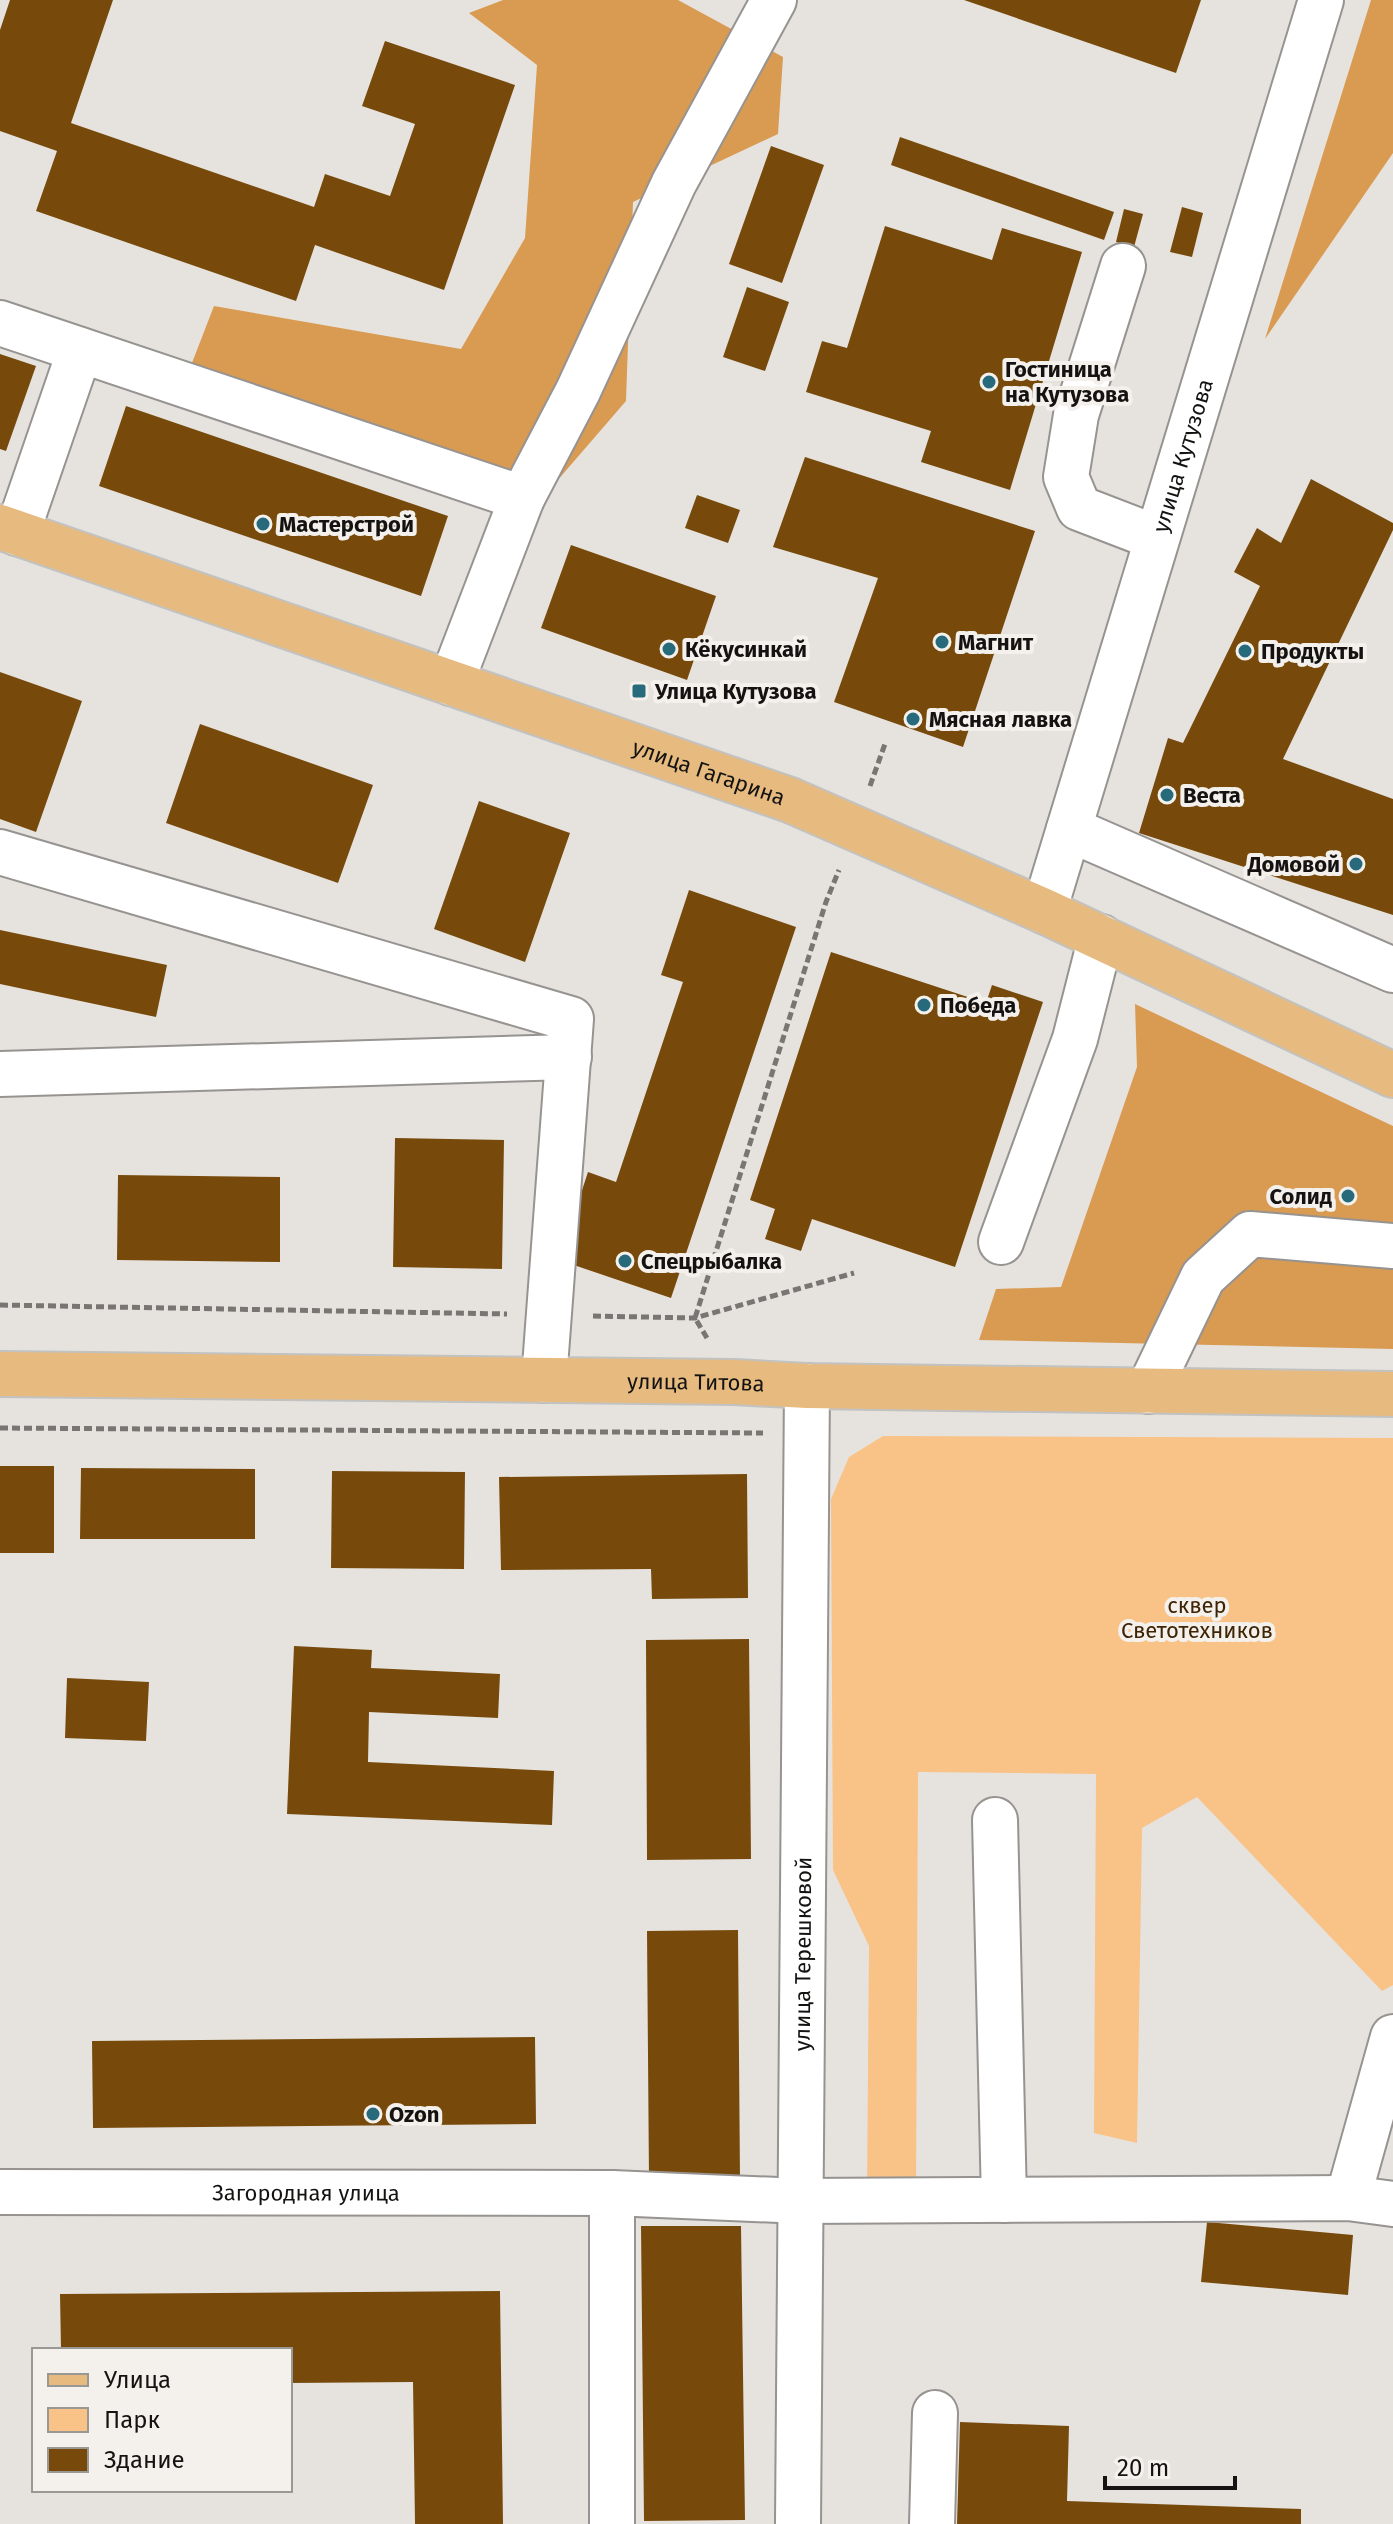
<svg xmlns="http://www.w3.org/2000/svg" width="1393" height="2524" font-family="'Fira Sans',sans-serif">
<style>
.green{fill:#f9c286}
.forest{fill:#d99a52}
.building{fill:#774a0b}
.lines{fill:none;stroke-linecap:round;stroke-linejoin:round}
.minor-casing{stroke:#969390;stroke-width:48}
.major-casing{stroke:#c2c2c1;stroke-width:48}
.path{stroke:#787673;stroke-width:5;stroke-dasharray:8 4;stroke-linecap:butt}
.minor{stroke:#fff;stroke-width:44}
.major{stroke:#e7bb80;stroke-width:44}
.poi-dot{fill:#276a7c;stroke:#f4f0ec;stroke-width:3}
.labels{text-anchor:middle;stroke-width:8;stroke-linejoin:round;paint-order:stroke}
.poi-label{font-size:22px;font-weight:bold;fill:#141311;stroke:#f4f0ec;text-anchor:start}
.street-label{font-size:22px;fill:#141311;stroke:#f4f0ec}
.park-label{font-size:22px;fill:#3e2404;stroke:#f4f0ec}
</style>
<rect width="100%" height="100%" fill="#e6e3df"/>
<!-- green -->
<path class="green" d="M883,1436L1393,1438V1985L1382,1991L1197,1797L1142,1828L1137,2143L1094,2133L1096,1774L918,1772L916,2195L867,2194L869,1946L833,1870L831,1499L849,1457Z"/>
<!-- forest -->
<path class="forest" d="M503,0H678L783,57L778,134L633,202L626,401L506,540L472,465L190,368L214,306L461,349L525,238L537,65L469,13Z
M1371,0H1393V153L1265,339Z
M1135,1004L1393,1126V1349L979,1340L996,1289L1061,1287L1137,1067Z"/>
<!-- building -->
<path class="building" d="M10,0H113L71,123L314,207L325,174L390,196L415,124L362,106L385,41L515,85L444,290L315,245L296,301L36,211L57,151L0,131V30Z
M964,0H1201L1176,73Z
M900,137L1114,212L1104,240L891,165Z
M771,146L824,165L782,283L729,264Z
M1182,207L1203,213L1192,257L1170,252Z
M1124,209L1143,214L1134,247L1116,242Z
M885,226L992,260L1002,228L1082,252L1010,490L921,462L931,431L806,392L822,341L847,348Z
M747,287L789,302L765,371L723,357Z
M0,354L36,366L6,451L0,449Z
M126,406L448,516L421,596L99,486Z
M805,457L1035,531L963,747L834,702L878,578L773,547Z
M1311,479L1393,523V530L1283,759L1393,799V915L1139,833L1168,738L1183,743L1260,586L1234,572L1257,528L1281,543Z
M697,495L740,510L728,543L685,528Z
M571,545L716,596L687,680L541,628Z
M0,672L82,701L36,832L0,819Z
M200,724L373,785L338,883L166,823Z
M479,801L570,833L525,962L434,929Z
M689,890L796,927L671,1298L559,1260L588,1172L616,1182L683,982L661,975Z
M0,930L167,965L156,1017L0,984Z
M831,952L986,1003L992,985L1043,1002L955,1267L812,1219L801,1251L765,1239L775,1209L750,1200Z
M395,1138L504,1140L502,1269L393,1267Z
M118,1175L280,1177V1262L117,1260Z
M0,1466H54V1553H0Z
M81,1468L255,1469V1539H80Z
M332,1471L465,1472L464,1569L331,1568Z
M747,1474L748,1598L652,1599L651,1569L501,1570L499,1477Z
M749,1639L751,1859L647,1860L646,1640Z
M294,1646L372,1650L371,1668L500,1674L498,1718L369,1712L368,1762L554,1771L552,1825L287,1814Z
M67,1678L149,1682L146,1741L65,1738Z
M738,1930L740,2179L649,2180L647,1931Z
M535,2037L536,2124L93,2128L92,2041Z
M1207,2222L1353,2235L1348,2295L1201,2282Z
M641,2226H741L745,2520L644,2521Z
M500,2291L503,2524H415L413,2382L290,2383V2350H61L60,2294Z
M960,2422L1069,2426L1067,2501L1301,2509V2524H957Z"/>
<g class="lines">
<!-- minor casing -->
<g class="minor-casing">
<g id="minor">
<path d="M1123,266L1076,415L1066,477L1079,508L1157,538"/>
<path d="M0,323L522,498"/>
<path d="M17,533L80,350"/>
<path d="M451,683L522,498L578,391L674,183L774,0"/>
<path d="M1069,829L1393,970"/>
<path d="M0,852L571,1019L544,1380"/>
<path id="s1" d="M1044,911L1321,0"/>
<path d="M0,1074L569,1057"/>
<path d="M1001,1242L1075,1039L1101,937"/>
<path d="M1148,1391L1203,1277L1250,1234L1393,1246"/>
<path d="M995,1820L1004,2200"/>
<path id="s2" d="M0,2192L612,2193V2524"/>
<path d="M612,2193L801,2201L1348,2198L1393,2204"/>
<path d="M1348,2198L1393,2037"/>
<path id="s3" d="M798,2524L807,1386"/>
<path d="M932,2524L935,2413"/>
</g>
</g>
<!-- major casing -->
<g class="major-casing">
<g id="major">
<path id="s4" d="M0,527L790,800L1044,911L1393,1075"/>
<path id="s5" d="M0,1374L734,1382L807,1386L1393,1394"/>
</g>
</g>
<!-- path -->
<path class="path" d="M870,786L886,741
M0,1305L507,1314
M593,1316L695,1318L854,1273
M707,1338L695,1318L826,902L839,870
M0,1428L763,1433"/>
<!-- minor -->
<use href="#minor" class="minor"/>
<!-- major -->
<use href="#major" class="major"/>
</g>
<!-- markers -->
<g class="poi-dot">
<circle cx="989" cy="382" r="8"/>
<circle cx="263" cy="524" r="8"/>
<circle cx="942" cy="642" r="8"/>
<circle cx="669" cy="649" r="8"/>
<circle cx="1245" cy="651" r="8"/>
<rect x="631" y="683" width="16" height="16" rx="4"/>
<circle cx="913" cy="719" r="8"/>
<circle cx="1167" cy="795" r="8"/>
<circle cx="1356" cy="864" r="8"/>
<circle cx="924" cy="1005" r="8"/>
<circle cx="1348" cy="1196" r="8"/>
<circle cx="625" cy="1261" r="8"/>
<circle cx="373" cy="2114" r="8"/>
</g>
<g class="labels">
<!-- poi labels -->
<g class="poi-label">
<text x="1005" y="377">Гостиница<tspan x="1005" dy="25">на Кутузова</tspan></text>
<text x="279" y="532">Мастерстрой</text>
<text x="958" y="650">Магнит</text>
<text x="685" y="657">Кёкусинкай</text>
<text x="1261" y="659">Продукты</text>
<text x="655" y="699">Улица Кутузова</text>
<text x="929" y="727">Мясная лавка</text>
<text x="1183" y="803">Веста</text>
<text x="1340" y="872" text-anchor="end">Домовой</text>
<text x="940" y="1013">Победа</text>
<text x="1332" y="1204" text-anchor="end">Солид</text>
<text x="641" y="1269">Спецрыбалка</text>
<text x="389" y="2122">Ozon</text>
</g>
<!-- street labels -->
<g class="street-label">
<text dy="8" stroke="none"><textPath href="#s1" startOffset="476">улица Кутузова</textPath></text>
<text dy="8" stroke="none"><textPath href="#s4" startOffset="750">улица Гагарина</textPath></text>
<text dy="8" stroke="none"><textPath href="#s5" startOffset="696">улица Титова</textPath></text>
<text dy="8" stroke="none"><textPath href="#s3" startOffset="570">улица Терешковой</textPath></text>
<text dy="8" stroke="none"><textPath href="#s2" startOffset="306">Загородная улица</textPath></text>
</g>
<!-- park labels -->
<g class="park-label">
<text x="1197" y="1613">сквер<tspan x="1197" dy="25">Светотехников</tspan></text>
</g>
</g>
<!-- legend -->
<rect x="32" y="2348" width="260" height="144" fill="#f4f0ec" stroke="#9a9894" stroke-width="2"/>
<rect x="48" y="2374" width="40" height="12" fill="#e7bb80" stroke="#9a9894" stroke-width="2"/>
<text x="104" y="2388" font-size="24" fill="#141311">Улица</text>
<rect x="48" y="2408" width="40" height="24" fill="#f9c286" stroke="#9a9894" stroke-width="2"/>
<text x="104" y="2428" font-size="24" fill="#141311">Парк</text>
<rect x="48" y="2448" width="40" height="24" fill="#774a0b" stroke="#9a9894" stroke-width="2"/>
<text x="104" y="2468" font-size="24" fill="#141311">Здание</text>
<!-- scale -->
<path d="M1105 2476v12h130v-12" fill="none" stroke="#141311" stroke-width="4"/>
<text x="1117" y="2476" font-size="24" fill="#141311" stroke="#f4f0ec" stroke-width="6" paint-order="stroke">20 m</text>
</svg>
